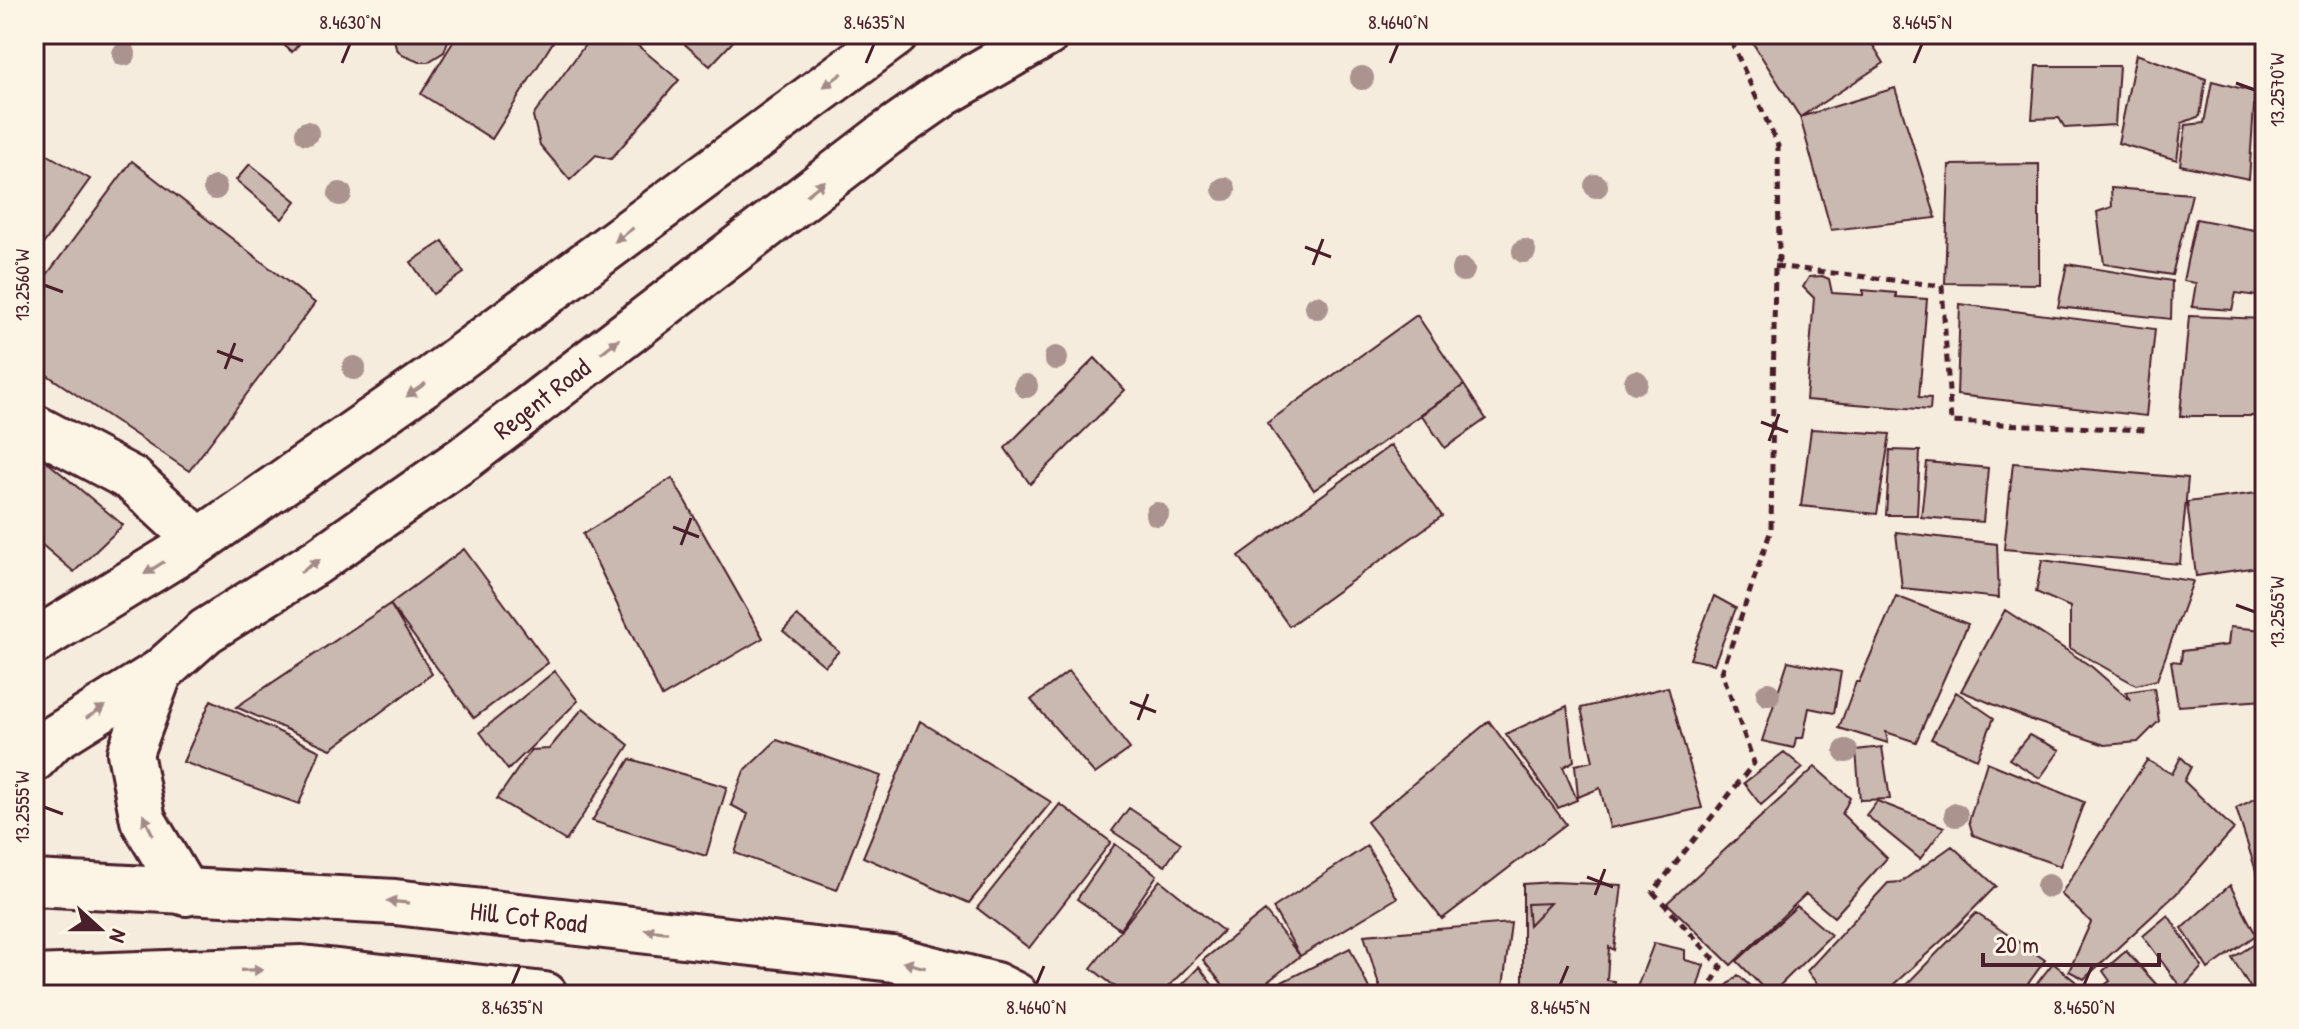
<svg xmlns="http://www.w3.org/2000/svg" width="2299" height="1029" font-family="'Patrick Hand',sans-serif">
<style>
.building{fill:#cab9b1;stroke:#4a1f2b;stroke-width:2}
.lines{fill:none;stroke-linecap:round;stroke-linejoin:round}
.street-casing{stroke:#4a1f2b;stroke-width:50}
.secondary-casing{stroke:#4a1f2b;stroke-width:50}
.primary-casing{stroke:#4a1f2b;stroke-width:50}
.path{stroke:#4a1f2b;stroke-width:5;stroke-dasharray:8 6;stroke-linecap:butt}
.street{stroke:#fcf5e5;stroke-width:44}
.secondary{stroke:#fcf5e5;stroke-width:44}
.primary{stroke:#fcf5e5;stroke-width:44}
.tree{fill:#ab9390}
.oneway{fill:#a38a88}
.ticks{fill:none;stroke:#4a1f2b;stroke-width:3}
.labels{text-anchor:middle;stroke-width:6;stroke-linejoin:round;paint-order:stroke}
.street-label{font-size:26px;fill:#4a1f2b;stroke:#fcf5e5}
.neatline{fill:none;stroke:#4a1f2b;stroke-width:3}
.ticks-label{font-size:20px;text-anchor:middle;fill:#4a1f2b}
</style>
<rect width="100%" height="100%" fill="#f5ecde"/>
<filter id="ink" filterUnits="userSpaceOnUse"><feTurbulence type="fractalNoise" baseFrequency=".0125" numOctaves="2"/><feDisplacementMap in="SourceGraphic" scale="16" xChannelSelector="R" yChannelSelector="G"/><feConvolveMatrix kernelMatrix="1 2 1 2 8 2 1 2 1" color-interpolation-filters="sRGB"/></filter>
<g filter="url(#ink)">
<!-- building -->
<path class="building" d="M271,34H308L292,52Z
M393,34H450V35L444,52L428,62H419L402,55L396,48Z
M458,34H558L492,139L421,94Z
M593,34H624L679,80L611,159L596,155L570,180L540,145L533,116Z
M673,34H740L710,66Z
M1747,34H1866L1884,63L1800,117Z
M2136,54L2206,79L2200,116L2182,123L2177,160L2118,143Z
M2036,66H2119L2115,125L2065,128L2059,118L2032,119Z
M2212,81L2255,92L2249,179L2180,165L2186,125L2204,123Z
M1895,88L1936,218L1831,230L1800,117Z
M34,147L90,179L34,257Z
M132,161L315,303L189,471L34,366V292Z
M250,164L296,201L282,219L236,180Z
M2039,164V284L1945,283L1949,165Z
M2111,188L2192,194L2172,275L2104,264L2097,212L2112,207Z
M2196,219L2265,232V297L2236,293L2232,310L2192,307L2196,283L2183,281Z
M443,241L464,273L433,294L411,262Z
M2067,264L2172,281L2171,319L2058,307Z
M1822,276L1829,279L1832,293L1863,295V290L1896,293V297L1927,299L1919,397L1931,398L1930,410L1806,400L1814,298L1803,287L1809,277Z
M1960,304L2155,329L2146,416L1957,395Z
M1417,315L1464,385L1314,490L1267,423Z
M2189,316L2265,319V416H2180Z
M1095,358L1125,390L1030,484L1005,448Z
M1464,385L1486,419L1445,448L1421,414Z
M1811,429L1890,434L1877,514L1801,506Z
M1391,445L1442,516L1289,626L1239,556Z
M1890,450L1920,451L1917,515H1886Z
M34,451L123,525L74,572L34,538Z
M1927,462L1988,468L1983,522L1921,517Z
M2013,463L2188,478L2180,564L2004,549Z
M672,478L763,638L662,697L583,534Z
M2265,492V566L2196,576L2187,502Z
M1896,532L1997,544L1999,598L1902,588Z
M464,549L548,663L474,718L390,604Z
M2042,560L2193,581L2157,680L2136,685L2070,648V607L2036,592Z
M1714,596L1736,608L1714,664L1690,659Z
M1896,596L1968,624L1916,742L1886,732L1888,743L1839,728L1856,682H1859Z
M390,604L432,674L331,749L236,707Z
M2005,610L2092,667L2131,701L2126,692L2154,688L2159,721L2138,742L2105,745L2034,721L1961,691Z
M797,616L839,651L825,666L783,631Z
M2230,627L2264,630L2265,700L2178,706L2171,661L2181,662L2182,651L2228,645Z
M1788,661L1841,672L1834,713L1809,708L1803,738H1796L1794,748L1762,741Z
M555,671L578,701L508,770L480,732Z
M1069,671L1130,749L1095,774L1031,700Z
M1668,687L1702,808L1610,828L1600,788L1578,797L1575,765L1593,761L1581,708Z
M1956,692L1994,718L1977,759L1931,739Z
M211,700L320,751L299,804L183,762Z
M1567,706L1574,761L1563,767L1577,800L1558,808L1506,734Z
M583,708L629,745L566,841L497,799L531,750L549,749Z
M920,721L1051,802L969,903L863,857Z
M1489,721L1566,824L1442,919L1367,822Z
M2029,735L2060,750L2040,778L2009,759Z
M777,740L881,776L837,890L735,853L748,814L731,805L744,771Z
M1882,747L1890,799L1860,800L1856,750Z
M1784,752L1803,768L1761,805L1744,783Z
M2181,757L2191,767L2184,781L2234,829L2176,894L2084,979L2069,971L2091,922L2061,894L2147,760L2172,774Z
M630,759L727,787L706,856L592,821Z
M1987,762L2084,802L2060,866L1973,835L1969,821Z
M1815,767L1850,798L1842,814L1887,858L1834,917L1806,894L1731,965L1667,903Z
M2265,794V871L2257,874L2236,808Z
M1877,801L1944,827L1920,859L1866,815Z
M1060,804L1111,842L1029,948L977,908Z
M1129,808L1181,843L1165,866L1112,831Z
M1115,844L1157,875L1120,929L1077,899Z
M1367,846L1397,898L1300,956L1273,908Z
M1952,846L1996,886L1950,933L1882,995H1826L1807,971L1888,883L1901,882Z
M1160,880L1223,931L1160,995H1126L1091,968Z
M1553,882L1622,885L1614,950L1609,947L1607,980L1615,981L1613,995H1523V884Z
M2230,885L2256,935L2208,969L2182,928Z
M1550,903L1529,925L1527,904Z
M1797,906L1831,935L1770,995L1737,961Z
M1265,911L1300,956L1251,995H1231L1203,960Z
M1976,913L2045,960L2020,995H1910L1901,990Z
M2168,915L2202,967L2182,989L2143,936Z
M1511,923L1502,995H1382L1364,935Z
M1654,943L1685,950V960L1704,965L1695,995H1634Z
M2255,944L2265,957V995H2255L2232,958Z
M1350,948L1372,995H1288L1282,982Z
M2126,951L2166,995H2091L2110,981L2103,971Z
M2053,963L2081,986L2075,995H2028Z
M1199,967L1220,995H1172Z
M1738,975L1760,995H1717Z"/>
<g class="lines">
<!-- street casing -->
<g class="street-casing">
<path id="street" d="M34,427L132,479L199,541"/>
</g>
<!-- secondary casing -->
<g class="secondary-casing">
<g id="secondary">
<path id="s1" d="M34,883L395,902L893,959L995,985L1015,995"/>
<path d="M34,978L302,968L545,995"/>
</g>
</g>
<!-- primary casing -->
<g class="primary-casing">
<g id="primary">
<path d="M34,642L199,541L431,379L896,34"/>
<path d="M160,672L130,753L143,820L186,893"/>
<path id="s2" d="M34,759L53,739L160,672L206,631L316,562L466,457L885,135L945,93L1047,34"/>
</g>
</g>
<!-- path -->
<path class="path" d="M1775,266L1942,286L1951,422L2146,430
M1705,995L1721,967L1653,892L1754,763L1722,672L1771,530L1775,266L1779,259L1778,146L1728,34"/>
<!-- street -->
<use href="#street" class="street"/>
<!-- secondary -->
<use href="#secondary" class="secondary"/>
<!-- primary -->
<use href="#primary" class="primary"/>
</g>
<!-- trees -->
<g class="tree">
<circle cx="124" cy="54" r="12"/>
<circle cx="1362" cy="78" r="12"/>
<circle cx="307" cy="133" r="12"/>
<circle cx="1596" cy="186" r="12"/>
<circle cx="215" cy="188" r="12"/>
<circle cx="1224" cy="189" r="12"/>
<circle cx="340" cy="194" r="12"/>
<circle cx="1524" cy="251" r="12"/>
<circle cx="1463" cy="270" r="12"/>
<circle cx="1317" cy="307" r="12"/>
<circle cx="1056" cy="358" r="12"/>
<circle cx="354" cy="368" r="12"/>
<circle cx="1636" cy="382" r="12"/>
<circle cx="1026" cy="386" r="12"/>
<circle cx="1157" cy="514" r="12"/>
<circle cx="1768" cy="694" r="12"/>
<circle cx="1846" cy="751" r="12"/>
<circle cx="1956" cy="815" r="12"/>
<circle cx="2048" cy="886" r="12"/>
</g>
<!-- one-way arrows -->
<defs><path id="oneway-solid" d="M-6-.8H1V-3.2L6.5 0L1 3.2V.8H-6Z" transform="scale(2)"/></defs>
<g class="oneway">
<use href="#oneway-solid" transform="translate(833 80) rotate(144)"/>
<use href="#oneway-solid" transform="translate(816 188) rotate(-38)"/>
<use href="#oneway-solid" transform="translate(624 235) rotate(143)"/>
<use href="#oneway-solid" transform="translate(610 346) rotate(-38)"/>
<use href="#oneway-solid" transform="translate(416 390) rotate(145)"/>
<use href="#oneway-solid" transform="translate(310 566) rotate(-33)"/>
<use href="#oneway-solid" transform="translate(154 568) rotate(148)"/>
<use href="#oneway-solid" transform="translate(96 712) rotate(-32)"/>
<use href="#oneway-solid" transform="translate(148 825) rotate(-116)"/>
<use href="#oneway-solid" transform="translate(398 902) rotate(-175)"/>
<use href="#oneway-solid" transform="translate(656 931) rotate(-173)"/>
<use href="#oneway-solid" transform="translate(914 965) rotate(-166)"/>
<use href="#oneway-solid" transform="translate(252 970) rotate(-2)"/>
</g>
</g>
<!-- ticks -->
<path class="ticks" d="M342,63L350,44M866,63L874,44M1390,63L1398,44M1914,63L1922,44M2236,83L2255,90M1305,247L1331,257M1313,265L1323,239M44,285L63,292M217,351L243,361M225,369L235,343M1761,422L1788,432M1769,441L1779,414M673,527L699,537M681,545L691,518M2236,605L2255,612M1130,702L1156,712M1138,720L1148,694M44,807L63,814M1587,877L1613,887M1595,895L1605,869M512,985L520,966M1036,985L1044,966M1560,985L1568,966M2084,985L2092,966"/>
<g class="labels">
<!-- street labels -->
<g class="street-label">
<text dy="9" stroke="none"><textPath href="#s2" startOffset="624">Regent Road</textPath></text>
<text dy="9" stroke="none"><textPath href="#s1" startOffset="496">Hill Cot Road</textPath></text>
</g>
</g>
<!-- margin -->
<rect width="2299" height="1029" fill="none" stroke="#fcf5e5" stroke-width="88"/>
<!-- north arrow -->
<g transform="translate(100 929) rotate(111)" stroke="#fcf5e5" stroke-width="6" paint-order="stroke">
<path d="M0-6L14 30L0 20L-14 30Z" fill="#4a1f2b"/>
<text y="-12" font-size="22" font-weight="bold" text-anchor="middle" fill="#4a1f2b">N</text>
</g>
<!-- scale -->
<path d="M1983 953v12h176v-12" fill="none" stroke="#4a1f2b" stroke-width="4"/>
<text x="1995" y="953" font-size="24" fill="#4a1f2b" stroke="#fcf5e5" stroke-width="6" paint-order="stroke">20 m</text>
<rect x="44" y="44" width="2211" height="941" class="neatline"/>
<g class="ticks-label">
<text x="350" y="29">8.4630°N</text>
<text x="874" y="29">8.4635°N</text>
<text x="1398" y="29">8.4640°N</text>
<text x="1922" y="29">8.4645°N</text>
<text transform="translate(2277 90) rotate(-90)" y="7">13.2570°W</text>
<text transform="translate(22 285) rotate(-90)" y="7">13.2560°W</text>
<text transform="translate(2277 612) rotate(-90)" y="7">13.2565°W</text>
<text transform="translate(22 807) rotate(-90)" y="7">13.2555°W</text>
<text x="512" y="1014">8.4635°N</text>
<text x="1036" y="1014">8.4640°N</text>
<text x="1560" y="1014">8.4645°N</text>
<text x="2084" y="1014">8.4650°N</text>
</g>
</svg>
